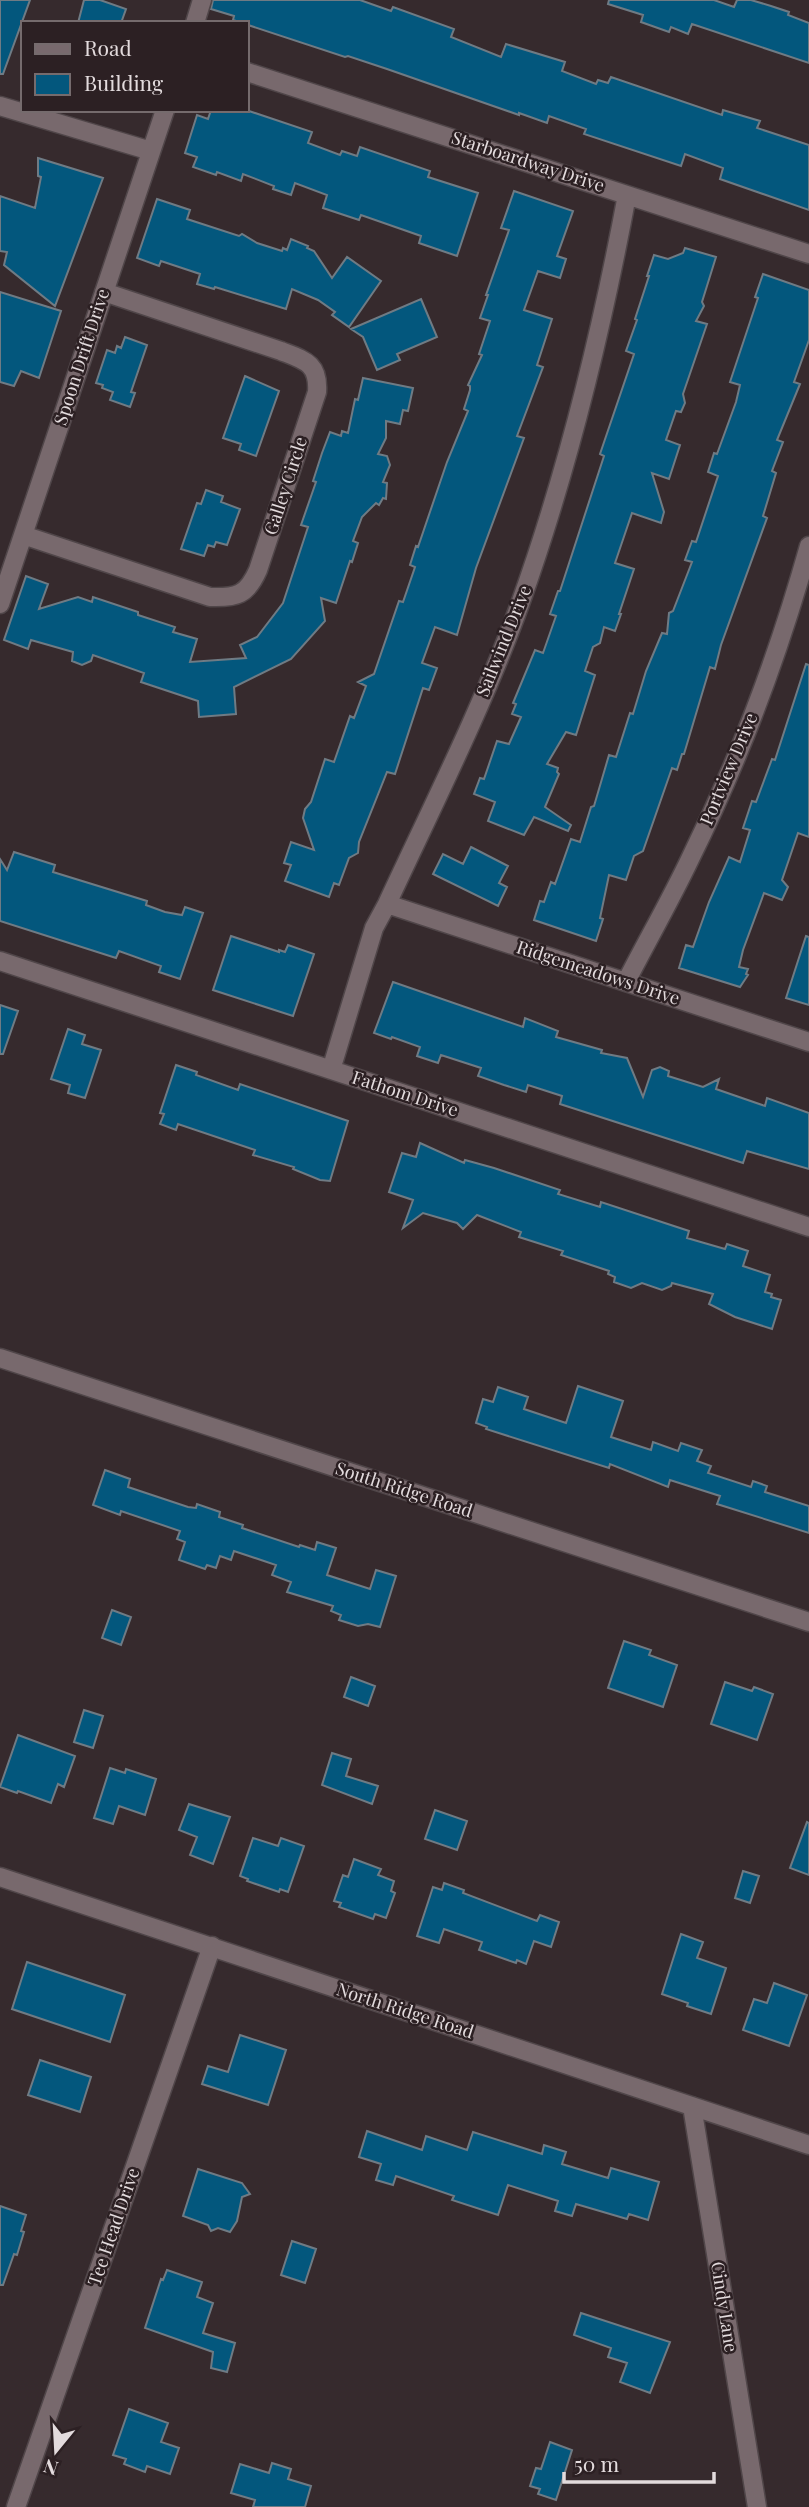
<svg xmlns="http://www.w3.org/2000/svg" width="809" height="2507" font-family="'Playfair Display',serif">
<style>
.building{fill:#03577d;stroke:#6f7b84;stroke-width:2}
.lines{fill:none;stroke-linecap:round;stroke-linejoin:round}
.minor-casing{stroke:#504649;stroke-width:21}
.minor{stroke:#78696d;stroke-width:18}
.labels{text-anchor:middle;stroke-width:5;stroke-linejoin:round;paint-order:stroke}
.street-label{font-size:18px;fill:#e3dbdd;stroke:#2c2023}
</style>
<rect width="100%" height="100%" fill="#362a2d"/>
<!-- building -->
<path class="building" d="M0,0H30L3,74H0Z
M84,0H100L126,9L121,23H78Z
M213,0H360L391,11L393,7L454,29L451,37L501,57L506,44L565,62L562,71L596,84L598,80L608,83L611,77L722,115L723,110L760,121L757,128L809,145V210L720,179L723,168L685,154L681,166L584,134L586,129L549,116L547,123L519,113V115L387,69L348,56L345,57L233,20L234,16L211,9Z
M609,0H714L734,7L737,0H751L771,6L789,12L788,15L809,23V63L692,24L688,34L671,27L669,32L641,22L643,15L608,4Z
M211,110H246L312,132L308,143L340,155L342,151L357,156L360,147L430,171L428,177L478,193L457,256L419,243L421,236L361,215L359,220L323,208L327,195L295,183L291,195L273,189L274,186L243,174L241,181L217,172L216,175L193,167L197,157L185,153L197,115L208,119Z
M38,158L103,178L55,306L4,265L7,252L0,251V196L35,208L41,177L38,176Z
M514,191L573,211L557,256L566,259L560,278L538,271L524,310L552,319L537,365L543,367L517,436L524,438L476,568L457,635L435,627L422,663L437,668L429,690L423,688L395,774L387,772L359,842L358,853L349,858L339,885L334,883L329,897L285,881L291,865L284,863L291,842L314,850L303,818L305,809L311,802L325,759L334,762L350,716L354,718L366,686L358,682L374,674L399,601L403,602L415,567L410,565L416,546L418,547L447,462L468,411L464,409L470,390V386L468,385L482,355L479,354L490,321L480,318L488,295H486L509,230L501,228Z
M157,199L190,210L187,219L239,236L242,234L257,243L282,251L283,248L287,250L291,239L308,246L307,248L314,251L332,278L347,257L381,281L349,327L332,315L335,312L318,300L292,289L286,309L215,287L214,289L197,284L200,274L161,261L159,266L137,258Z
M685,248L716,257L702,302L704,306L696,321L707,324L683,394L685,403L681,412L676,411L666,440L680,445L669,479L652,473L664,512L661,523L632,513L615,563L634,569L619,614H621L615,631L604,627L600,643L593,647L585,671L595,675L576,735L566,732L547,764L558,768L557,772L559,774L545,807L571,825L568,831L534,817L524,835L488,821L495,802L474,794L480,778L484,779L497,741L509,744L521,717L512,714L516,704L513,703L535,650L543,653L556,616L550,614L558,591H560L604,456L600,454L634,354L626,351L637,320L635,319L649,276H647L654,255L668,259L683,253Z
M763,274L809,290V340L794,382L800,384L777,440L783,442L772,471L776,473L763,516L767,518L721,645L715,669L710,667L684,754H682L677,770L672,768L643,851L634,856L626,880L609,875L600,918L603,919L596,941L534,920L540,901L544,902L551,882L555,884L571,839L580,842L591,807L594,806L609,755L616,757L630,713L633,714L646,671L662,633L667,634L669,613L673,611L692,562L685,560L692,541L696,542L718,476L708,472L714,453L717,454L736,402L740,385L730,382L758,298L755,297Z
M0,292L61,311L39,378L21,371L14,386L0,382Z
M421,299L437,337L397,354L400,360L377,370L363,337L351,329Z
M125,337L147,345L131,392L135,393L130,407L110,400L113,392L102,388L103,385L96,383L107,350L115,353L117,346L121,348Z
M245,376L279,391L256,456L239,450L241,444L223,438Z
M363,378L413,388L408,411L403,410L400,424L386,421V438L378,454L387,456L390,465L383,482L387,483L386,499L383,498L379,505L376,503L362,517L353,541L358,543L352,562L350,561L336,603L321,598L325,621L291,659L234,687L236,714L199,717L198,701L141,682L144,673L93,655L91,661L82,665L72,661L73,652L31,640L28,649L4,640L26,576L48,584L39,609L78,597L92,602L93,597L138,612V615L175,627L173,632L197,639L190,662L246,658L240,645L257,637L283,603L308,527L301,525L316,482L313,481L322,453L330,432L341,436L342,431L348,433L355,399L358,400Z
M206,490L223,496L221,502L240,509L227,545L216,542L214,547L208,545L204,556L181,549L197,503L201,504Z
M806,664L809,665V837L798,833L782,880L788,887L782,900L764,893L743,950L739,967L748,969L746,974L748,975L740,987L679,968L686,945L693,947L709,902L729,857L740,862L750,830L743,828L752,801L756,802L772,759L775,760Z
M471,847L508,866L499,883L507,887L498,906L433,874L443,854L463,864Z
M14,852L55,865L53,872L147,901L146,905L165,912L182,915L185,907L203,913L180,979L159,972L161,966L119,951L116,958L0,921V859L7,870Z
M231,936L279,952V950L285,952L288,945L314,954L293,1016L213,990Z
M806,936L809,937V1005L786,998Z
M393,982L523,1027L525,1018L558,1031L556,1037L602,1050L601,1053L627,1058L643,1097L652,1070L660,1067L669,1071L668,1076L703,1087L719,1079L716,1089L765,1106L767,1098L809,1113V1169L747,1151L743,1163L560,1104L562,1096L528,1085L526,1092L504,1085L478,1076L481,1068L441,1055L438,1063L417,1056L420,1047L392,1037L391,1039L374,1033Z
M0,1005L18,1011L3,1054H0Z
M68,1029L85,1035L82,1044L101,1050L85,1098L68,1093L70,1085L51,1079Z
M176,1065L197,1072L196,1075L238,1090L240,1084L348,1121L330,1181L320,1180L293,1169L294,1167L253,1155L255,1150L178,1124L176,1130L160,1124L164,1114L160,1113Z
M420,1143L464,1163L465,1160L494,1168L560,1190L558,1194L600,1207L601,1202L689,1231L687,1238L725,1249L727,1244L748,1251L743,1266L770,1275L765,1292L772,1294L771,1297L781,1300L772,1329L735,1317L709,1304L713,1294L672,1283L671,1286L662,1290L642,1283L631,1288L614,1282L615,1277L608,1274L609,1271L561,1255L563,1251L519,1237L521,1232L477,1215L463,1229L457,1223L423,1213L403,1228L413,1200L389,1192L402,1153L416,1157Z
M578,1386L623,1401L611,1437L651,1450L653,1442L678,1451L681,1443L702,1450L697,1461L711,1466L708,1473L751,1487L753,1481L767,1486L765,1492L809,1506V1533L717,1504L720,1496L670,1480L668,1487L610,1464L609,1468L486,1429L487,1427L476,1423L483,1399L493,1402L498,1387L528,1397L524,1409L566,1423Z
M105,1470L130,1479L128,1487L188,1507L196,1508L197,1504L220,1512L219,1517L243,1525L242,1528L299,1547L300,1545L315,1550L317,1542L336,1548L327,1575L370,1589L376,1570L396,1576L380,1627L368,1624L358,1626L339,1620L341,1615L331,1611L333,1606L287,1592L291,1582L272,1575L276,1565L234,1551L231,1560L220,1556L216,1568L207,1565L205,1569L179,1560L185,1542L177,1539L180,1531L121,1511L120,1515L93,1505Z
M112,1610L131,1617L121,1645L102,1638Z
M624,1641L651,1650L649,1655L677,1665L663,1707L608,1688Z
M351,1677L375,1686L368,1706L344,1697Z
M725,1682L752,1691L754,1687L773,1694L757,1740L711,1724Z
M84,1710L103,1716L93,1748L74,1742Z
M18,1735L75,1756L64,1787L58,1784L51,1803L18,1791L17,1793L0,1787Z
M332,1753L351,1759L346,1776L378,1786L372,1804L322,1785Z
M110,1768L125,1773L126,1769L156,1779L145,1815L119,1806L113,1824L94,1818Z
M189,1804L230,1817L213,1864L190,1855L197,1837L179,1830Z
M435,1810L467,1821L457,1850L425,1839Z
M807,1822L809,1823V1875L790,1868Z
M253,1838L278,1846L281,1838L304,1846L288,1892L280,1889L279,1892L247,1881L248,1879L240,1876Z
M354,1859L381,1869L378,1875L394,1881L391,1891L395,1893L386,1918L375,1914L373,1919L339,1907L341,1903L334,1901L343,1875L348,1877Z
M743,1871L759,1876L750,1903L735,1898Z
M444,1883L464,1890L463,1893L537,1921L540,1915L559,1922L551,1947L534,1941L526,1964L517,1960L516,1963L479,1950L482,1942L444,1929L439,1943L417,1936L433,1887L442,1890Z
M681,1934L703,1942L697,1958L726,1968L711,2014L687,2006L688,2003L662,1994Z
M27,1962L125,1995L110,2042L12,2009Z
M774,1983L807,1995L789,2046L743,2030L754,1999L767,2003Z
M240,2035L286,2050L268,2105L202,2084L208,2066L228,2072Z
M40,2060L91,2077L80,2112L28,2095Z
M367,2131L422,2150L426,2136L467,2150L473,2132L542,2154L544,2145L566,2152L562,2164L608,2178L611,2168L659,2182L648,2220L629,2214L627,2219L576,2204L572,2216L555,2211L558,2201L508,2185L498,2215L452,2200L454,2196L396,2176L393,2185L376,2180L381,2164L359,2157Z
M198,2169L242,2183L250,2194L242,2197L237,2221L230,2232L218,2228L211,2231L208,2225L183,2216Z
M0,2206L26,2215L21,2231L24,2232L17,2255L14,2254L3,2285H0Z
M292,2241L316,2249L305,2283L281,2275Z
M167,2270L202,2282L197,2297L213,2303L203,2333L235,2343L227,2372L211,2368L213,2352L145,2328L161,2279L163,2280Z
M581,2313L670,2342L650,2393L620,2382L627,2363L608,2357L611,2348L574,2335Z
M129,2409L168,2423L161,2442L179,2448L170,2474L147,2466L145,2472L124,2464L126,2459L113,2455Z
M550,2442L572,2450L556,2500L538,2494L540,2489L530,2486L536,2468L541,2469Z
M272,2463L291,2469L288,2479L311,2486L305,2507H253L255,2500L231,2493L240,2464L269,2473Z"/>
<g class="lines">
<!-- minor casing -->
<g class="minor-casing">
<path id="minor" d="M195,23L202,0
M247,72L809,254
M0,106L151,151
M23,535L210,597C237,598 247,595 258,570L317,392C319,363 304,360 281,351L104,292
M0,604L165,110
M387,904L809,1042
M0,961L809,1227
M626,982C647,941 670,901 690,859C739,760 779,653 809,546
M331,1070L374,928L387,904C433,805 483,706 520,604C568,470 601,334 627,195
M0,1358L809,1622
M0,1877L809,2145
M692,2106L757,2507
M16,2507L212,1946"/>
</g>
<!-- minor -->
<use href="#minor" class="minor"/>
</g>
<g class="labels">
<!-- street labels -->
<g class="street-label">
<text transform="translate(528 162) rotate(18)" y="6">Starboardway Drive</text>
<text transform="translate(82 357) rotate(-72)" y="6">Spoon Drift Drive</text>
<text transform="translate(286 486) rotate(-72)" y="6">Galley Circle</text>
<text transform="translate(504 641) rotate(-68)" y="6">Sailwind Drive</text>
<text transform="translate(729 769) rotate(-67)" y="6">Portview Drive</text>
<text transform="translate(598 973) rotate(18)" y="6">Ridgemeadows Drive</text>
<text transform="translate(405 1094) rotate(18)" y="6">Fathom Drive</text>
<text transform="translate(404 1490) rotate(18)" y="6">South Ridge Road</text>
<text transform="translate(405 2011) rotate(18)" y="6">North Ridge Road</text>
<text transform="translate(114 2227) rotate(-71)" y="6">Tee Head Drive</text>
<text transform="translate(724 2307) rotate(81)" y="6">Cindy Lane</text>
</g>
</g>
<!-- legend -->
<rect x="21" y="21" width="228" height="91" fill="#2c2023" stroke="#756b6d" stroke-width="2"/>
<rect x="35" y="44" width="35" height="10" fill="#78696d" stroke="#756b6d" stroke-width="2"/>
<text x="84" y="56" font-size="21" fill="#e3dbdd">Road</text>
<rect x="35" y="74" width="35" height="21" fill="#03577d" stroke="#756b6d" stroke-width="2"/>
<text x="84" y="91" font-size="21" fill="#e3dbdd">Building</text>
<!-- north arrow -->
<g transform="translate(56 2451) rotate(198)" stroke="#2c2023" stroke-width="5" paint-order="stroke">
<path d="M0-5L12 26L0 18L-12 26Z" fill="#e3dbdd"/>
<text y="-10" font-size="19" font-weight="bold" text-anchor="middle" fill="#e3dbdd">N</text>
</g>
<!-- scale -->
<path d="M564 2472v10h150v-10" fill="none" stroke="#e3dbdd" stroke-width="3.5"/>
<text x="574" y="2472" font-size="21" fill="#e3dbdd" stroke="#2c2023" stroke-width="5" paint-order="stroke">50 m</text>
</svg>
